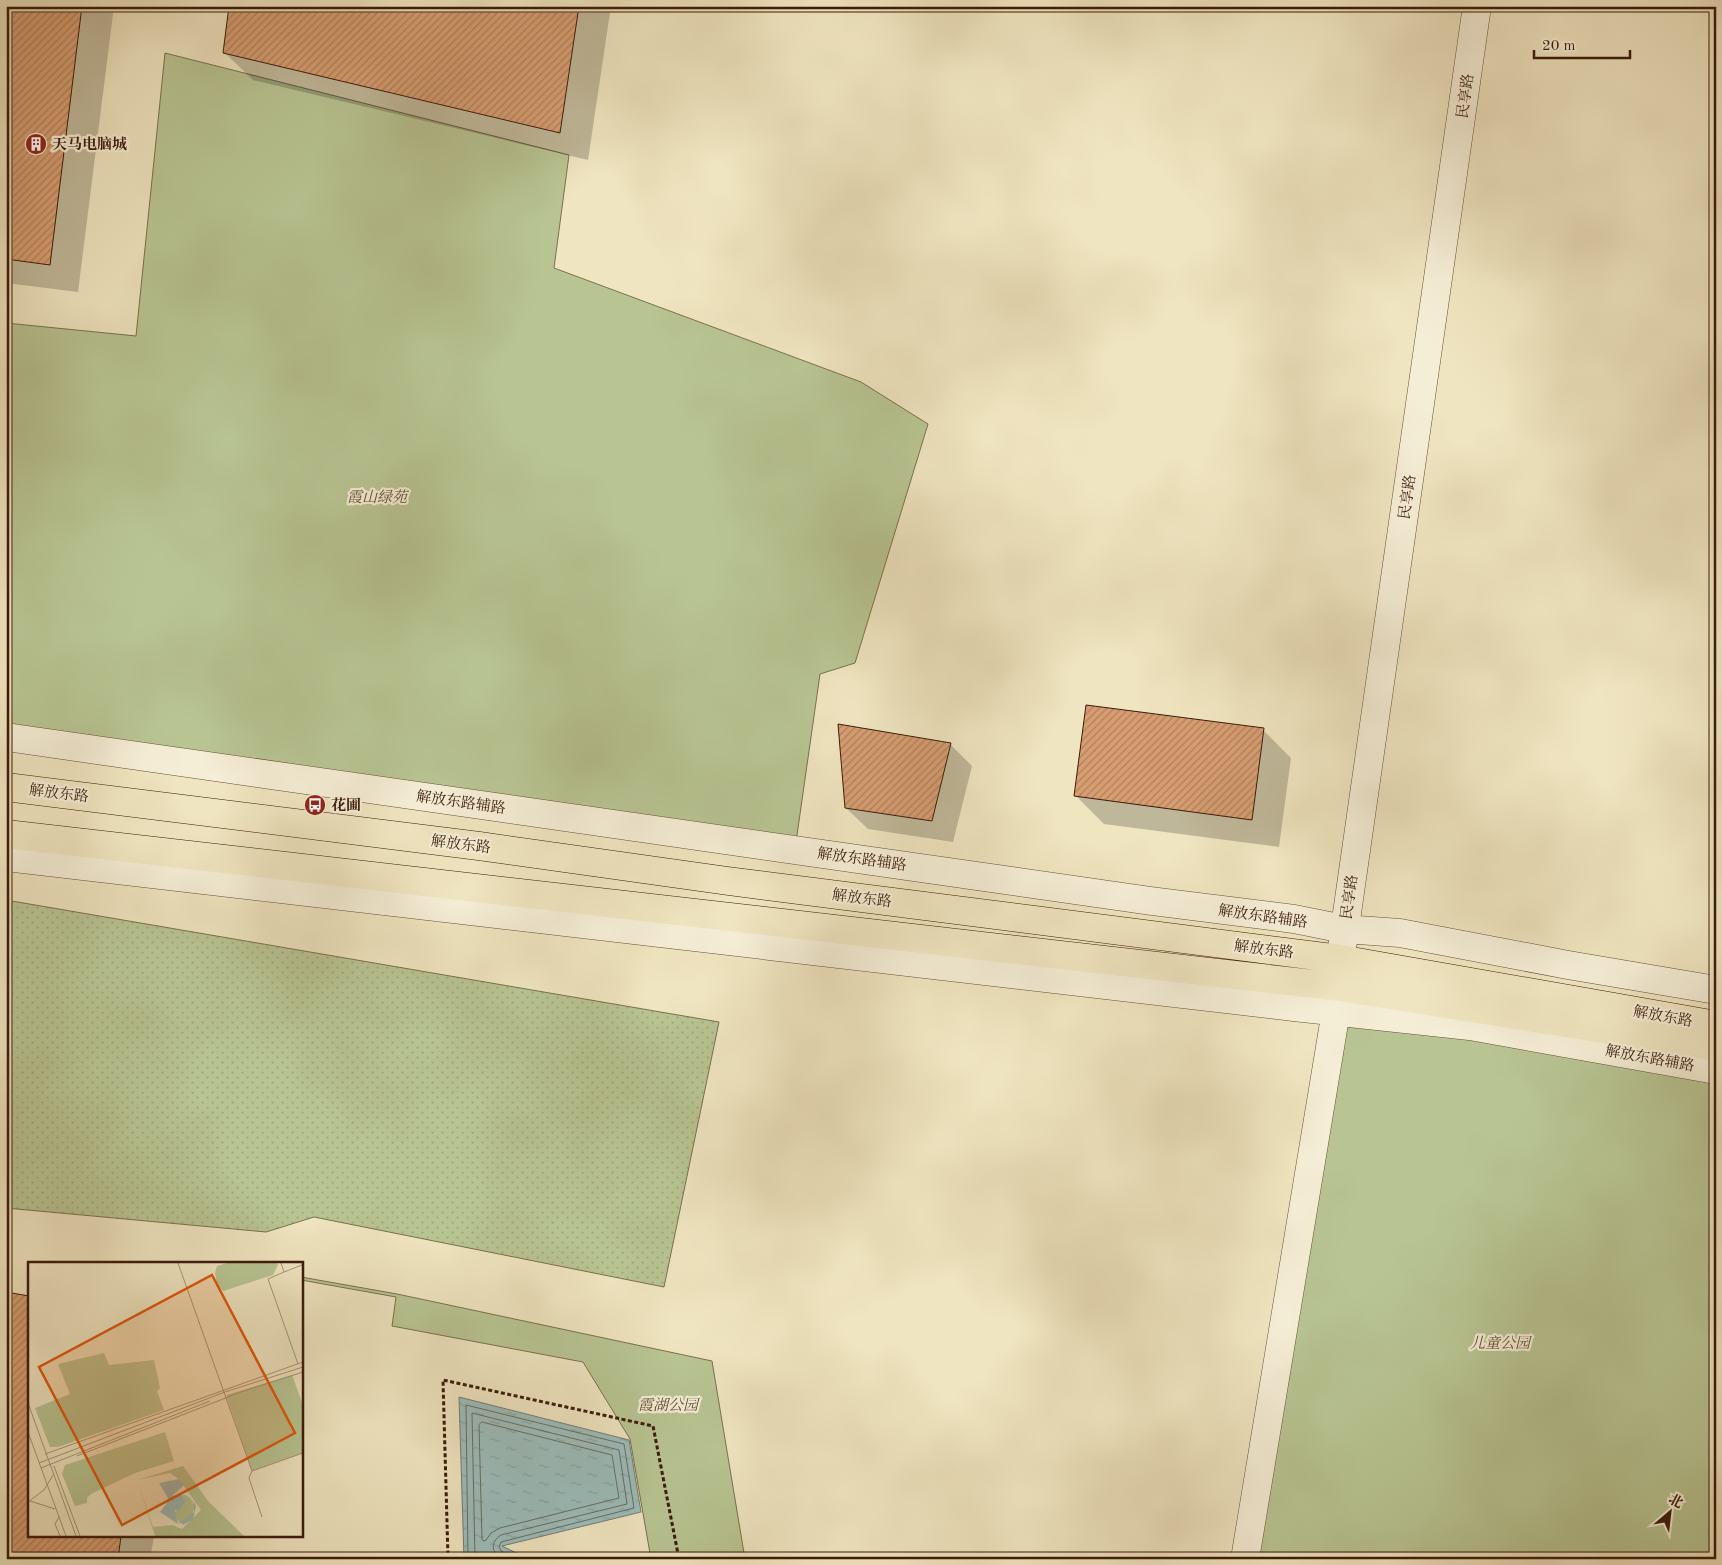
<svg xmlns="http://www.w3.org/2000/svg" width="1722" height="1565" font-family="'Old Standard TT','Noto Serif SC',serif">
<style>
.grass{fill:url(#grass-dots);stroke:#7a704e}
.green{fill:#b8c593;stroke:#7a704e}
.water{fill:url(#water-ripples);stroke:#757c74}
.shadow{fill:#0003}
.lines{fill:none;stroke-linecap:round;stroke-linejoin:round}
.shore{stroke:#6c6c62;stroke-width:1}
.building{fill:url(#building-hatch);stroke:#3b1b09}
.minor-casing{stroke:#684e37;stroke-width:29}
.major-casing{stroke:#3b1b09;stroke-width:29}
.path{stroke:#3b1b09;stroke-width:3;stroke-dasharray:4 2.5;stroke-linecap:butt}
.minor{stroke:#f5eed6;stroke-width:28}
.major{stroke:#efe5c0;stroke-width:28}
.labels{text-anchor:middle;stroke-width:4.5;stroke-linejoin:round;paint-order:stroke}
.street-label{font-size:15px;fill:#3b1b09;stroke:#f5eed6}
.poi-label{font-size:15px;font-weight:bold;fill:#3b1b09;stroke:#f5eed6;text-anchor:start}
.park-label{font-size:15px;font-style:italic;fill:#604e32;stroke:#f5eed6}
.inset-road{fill:none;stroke:#a79477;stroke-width:1}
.view{fill:#df560c;fill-opacity:0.15;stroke:#df560c;stroke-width:2.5}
.inset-edge{fill:none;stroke:#3b1b09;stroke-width:2.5}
</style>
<defs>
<pattern id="grass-dots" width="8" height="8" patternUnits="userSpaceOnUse" patternTransform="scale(1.25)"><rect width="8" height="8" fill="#b8c593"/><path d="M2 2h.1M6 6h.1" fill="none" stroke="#9fa97d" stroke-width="1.8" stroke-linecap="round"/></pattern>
<pattern id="water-ripples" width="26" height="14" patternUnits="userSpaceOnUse" patternTransform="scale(1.25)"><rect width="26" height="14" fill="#9cbdbb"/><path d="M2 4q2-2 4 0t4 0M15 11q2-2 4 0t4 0" fill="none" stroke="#87a29f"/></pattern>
<pattern id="building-hatch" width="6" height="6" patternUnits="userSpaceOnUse" patternTransform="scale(1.25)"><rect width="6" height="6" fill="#d79e72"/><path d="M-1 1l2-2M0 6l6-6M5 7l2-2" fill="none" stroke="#b0805c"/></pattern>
</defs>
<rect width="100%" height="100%" fill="#efe5c0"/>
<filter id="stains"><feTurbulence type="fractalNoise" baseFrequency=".004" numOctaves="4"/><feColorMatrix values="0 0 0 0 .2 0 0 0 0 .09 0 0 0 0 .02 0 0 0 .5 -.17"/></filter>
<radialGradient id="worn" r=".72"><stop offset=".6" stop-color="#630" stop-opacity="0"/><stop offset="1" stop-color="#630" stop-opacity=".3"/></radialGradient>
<!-- grass -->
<path class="grass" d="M6,900L719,1022L664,1287L314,1217L266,1232L6,1208Z"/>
<!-- green -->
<path class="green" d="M165,53L569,155L554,268L861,382L928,424L855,663L820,674L796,842L6,740V323L136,336Z
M1340,987L1716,1061V1559H1245Z
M301,1277L397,1294L712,1361L745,1559H651L630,1439L583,1362L392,1326L396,1297L301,1280Z"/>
<!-- water -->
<path class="water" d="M459,1397L629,1440L641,1512L502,1546L529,1559H464Z"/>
<!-- shadow -->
<path class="shadow" d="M10,6H114L78,292L6,283V39Z
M231,6H611L588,160L253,80L224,52Z
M1263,730L1291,758L1279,847L1104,824L1076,796Z
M951,745L972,766L953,842L868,829L846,808Z
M29,1536H154L150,1559H6Z"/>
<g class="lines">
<!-- shore -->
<path class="shore" d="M482,1422L612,1455L619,1498L500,1528L491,1533L486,1540L483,1541L482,1539L479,1425Z
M468,1559L466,1405L624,1444L634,1508L501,1542L499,1547L501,1551L517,1559
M475,1559L472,1413L619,1450L627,1504L501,1535C490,1542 491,1553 502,1559"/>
</g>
<!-- building -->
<path class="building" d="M9,6H82L50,265L6,259V29Z
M229,6H579L560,133L223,53Z
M1086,705L1264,728L1252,820L1074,796Z
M838,724L951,743L932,821L845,808Z
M6,1292L29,1296V1536H121L118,1559H6Z"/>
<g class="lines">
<!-- minor casing -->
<g class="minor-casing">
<path id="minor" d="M6,737L1151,901L1294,919L1344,929L1400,933L1568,965L1716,990
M6,857L1294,1007L1470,1026L1716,1070
M1342,948L1477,6
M1245,1559L1339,993"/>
</g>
<!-- major casing -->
<g class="major-casing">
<path id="major" d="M6,787L479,846L728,881L1340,959L1716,1025
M6,834L1340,987L1716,1047"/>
</g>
<!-- path -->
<path class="path" d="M445,1559L448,1558L443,1380L653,1426L679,1559"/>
<!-- minor -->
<use href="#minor" class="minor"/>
<!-- major -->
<use href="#major" class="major"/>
</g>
<!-- icons -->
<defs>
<g id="building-disc" transform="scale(1.125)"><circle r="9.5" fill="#8f2418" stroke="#f5eed6"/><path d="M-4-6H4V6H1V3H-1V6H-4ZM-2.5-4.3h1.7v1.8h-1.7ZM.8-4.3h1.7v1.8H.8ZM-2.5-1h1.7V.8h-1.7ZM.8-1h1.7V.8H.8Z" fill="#fff"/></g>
<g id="bus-disc" transform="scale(1.125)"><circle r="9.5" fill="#8f2418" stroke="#f5eed6"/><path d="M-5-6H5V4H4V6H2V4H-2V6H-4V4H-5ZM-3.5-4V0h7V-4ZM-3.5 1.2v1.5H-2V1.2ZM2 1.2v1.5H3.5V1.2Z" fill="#fff"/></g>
</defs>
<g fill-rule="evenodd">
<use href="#building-disc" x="36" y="144"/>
<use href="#bus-disc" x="315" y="805"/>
</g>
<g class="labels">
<!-- street labels -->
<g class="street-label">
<text transform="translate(1465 96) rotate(-82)" y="5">民享路</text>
<text transform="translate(1407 497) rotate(-82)" y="5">民享路</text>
<text transform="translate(59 793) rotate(7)" y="5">解放东路</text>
<text transform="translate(461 802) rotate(8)" y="5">解放东路辅路</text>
<text transform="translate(461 844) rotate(7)" y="5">解放东路</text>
<text transform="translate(862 859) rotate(8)" y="5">解放东路辅路</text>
<text transform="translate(1349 897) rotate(-82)" y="5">民享路</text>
<text transform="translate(862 898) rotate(7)" y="5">解放东路</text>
<text transform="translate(1263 916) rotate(8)" y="5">解放东路辅路</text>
<text transform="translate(1264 949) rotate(7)" y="5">解放东路</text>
<text transform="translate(1663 1016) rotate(10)" y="5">解放东路</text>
<text transform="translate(1650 1058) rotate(10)" y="5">解放东路辅路</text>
</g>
<!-- poi labels -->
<g class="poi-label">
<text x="52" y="149">天马电脑城</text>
<text x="331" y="810">花圃</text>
</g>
<!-- park labels -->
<g class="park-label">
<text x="377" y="502">霞山绿苑</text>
<text x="1500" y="1348">儿童公园</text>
<text x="668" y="1410">霞湖公园</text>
</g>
</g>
<!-- overview -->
<g transform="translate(28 1262)">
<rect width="275" height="275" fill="#efe5c0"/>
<path d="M137,170L146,199L107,211L63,232L59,236V241L47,244L34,212L37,203Z" fill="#b8c593"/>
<path d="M199,1H249L250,3L245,13L195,29L189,22L187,11L189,4ZM76,91L81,103L126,98L132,126L129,129L136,148L30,185H22L7,146L42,132L30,102ZM264,113L275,143V191L224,209L198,133ZM155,204L180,239L216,274H127L109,218ZM142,211L151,217L173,248L154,267L144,263L125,265L109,218ZM152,233L161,235L167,244L163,255L152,262L146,251L155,243Z" fill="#b8c593" fill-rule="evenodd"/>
<path d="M151,217L156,223L144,234L153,233H157L161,235L167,241L168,245L165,257L155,263L153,260L166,250V241L161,235L153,233L157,240L151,248H147L150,262L132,250L141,238L131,221Z" fill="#9cbdbb"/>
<path class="inset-road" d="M150,1L224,209L221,216L234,255M253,1L256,10L274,3L275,6M256,10L240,17L270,102M0,141L48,274M0,170L38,274M17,192L275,100M49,194L213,130L275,110M11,201L197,130L275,105M26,204L52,274M13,206L182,139M224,209L275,191M2,239L27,247M0,240L16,228L25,213M31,255L27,262L32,274"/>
<path class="view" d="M184,13L267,171L94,263L11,105Z"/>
<rect width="275" height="275" class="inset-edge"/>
</g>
<!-- margin -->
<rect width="1722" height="1565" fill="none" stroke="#efe5c0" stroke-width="25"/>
<rect x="8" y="8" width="1707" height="1550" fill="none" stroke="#3b1b09" stroke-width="2.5"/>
<rect x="12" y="12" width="1697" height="1540" fill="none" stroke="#3b1b09"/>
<!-- north arrow -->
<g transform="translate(1670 1512) rotate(28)" stroke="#f5eed6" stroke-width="4" paint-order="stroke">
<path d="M0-4L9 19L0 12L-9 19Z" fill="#3b1b09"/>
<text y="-8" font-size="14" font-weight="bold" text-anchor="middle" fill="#3b1b09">北</text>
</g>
<!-- scale -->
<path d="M1534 50v8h96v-8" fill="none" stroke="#3b1b09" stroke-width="2.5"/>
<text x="1542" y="50" font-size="15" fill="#3b1b09" stroke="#f5eed6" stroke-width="4" paint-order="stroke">20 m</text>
<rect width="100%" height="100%" filter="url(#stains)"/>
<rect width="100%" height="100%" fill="url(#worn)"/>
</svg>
